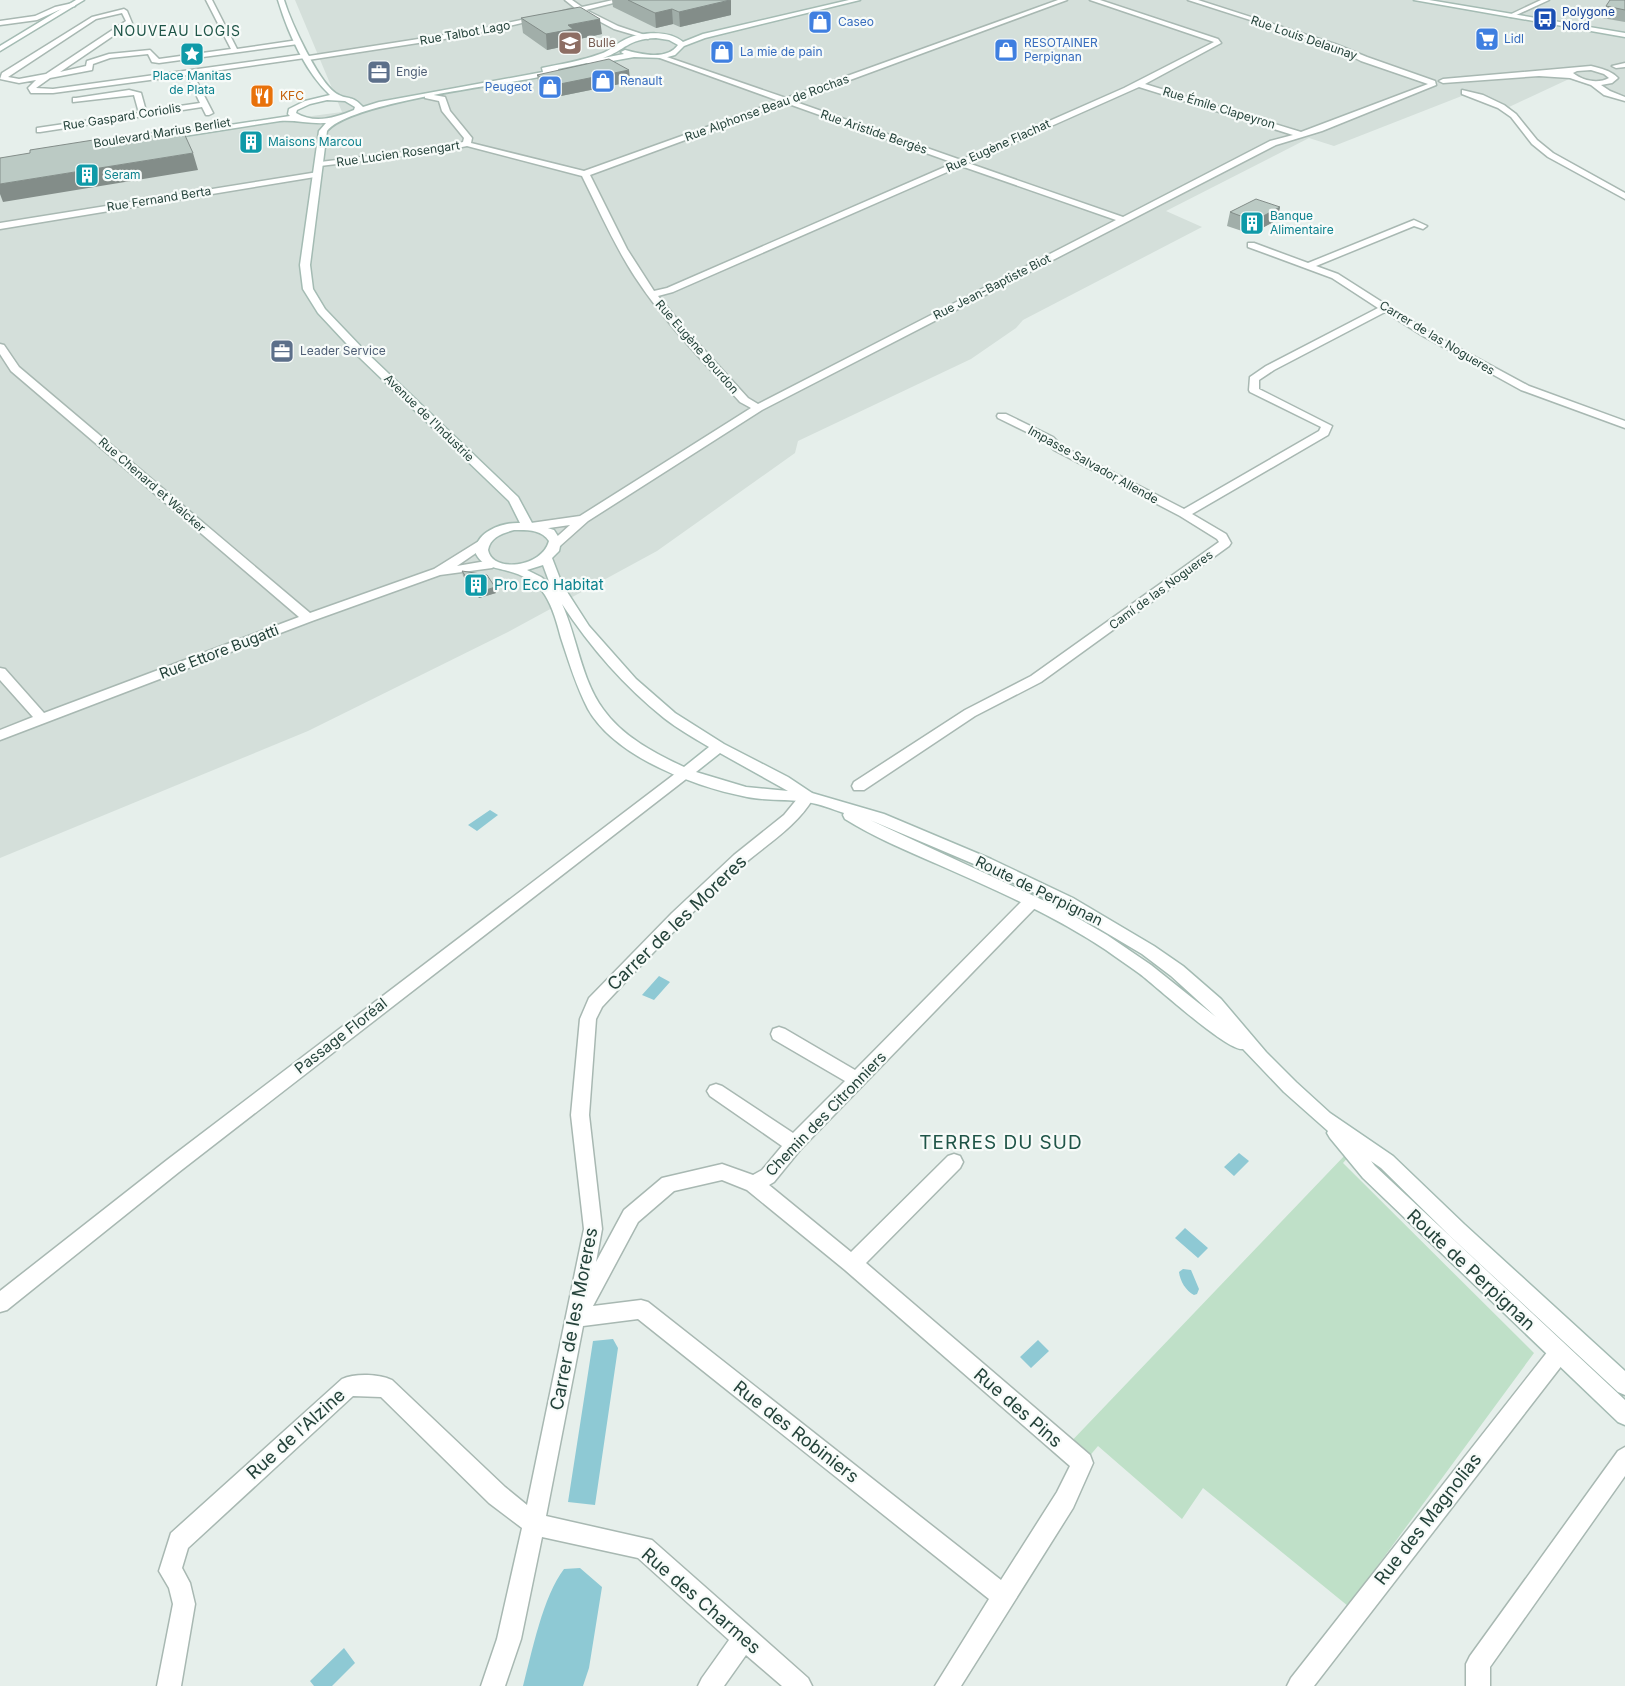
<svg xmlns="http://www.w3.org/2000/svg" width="1625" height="1686" font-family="Inter,sans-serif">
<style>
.built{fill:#d4dfda}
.green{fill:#bfe0c8}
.water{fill:#8ec9d4}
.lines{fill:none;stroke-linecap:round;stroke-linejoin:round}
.street-casing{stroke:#a8b8b2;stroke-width:3}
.secondary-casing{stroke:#a4bbb3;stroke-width:3}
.street{fill:#fff;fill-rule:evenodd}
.secondary{fill:#fff;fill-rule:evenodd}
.wall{fill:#a1aea9}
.shaded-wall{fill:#838d89}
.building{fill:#bbcac4;stroke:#838d89}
.labels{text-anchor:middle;stroke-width:4.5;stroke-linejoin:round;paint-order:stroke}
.far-transit-label{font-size:12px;fill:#164399;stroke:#f7fbf9;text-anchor:start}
.far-shop-label{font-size:12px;fill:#366cbe;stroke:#f7fbf9;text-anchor:start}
.far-street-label{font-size:12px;fill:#24423a;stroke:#f7fbf9}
.far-education-label{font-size:12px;fill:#785e54;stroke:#f7fbf9;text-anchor:start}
.far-service-label{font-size:12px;fill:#4e5e75;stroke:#f7fbf9;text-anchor:start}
.far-culture-label{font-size:12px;fill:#0d838f;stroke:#f7fbf9;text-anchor:start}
.far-food-label{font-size:12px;fill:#c56008;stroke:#f7fbf9;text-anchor:start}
.far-neighbourhood-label{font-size:14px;letter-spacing:1px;fill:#1f5548;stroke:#f7fbf9}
.culture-label{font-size:15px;fill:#0d838f;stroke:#f7fbf9;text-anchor:start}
.street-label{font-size:15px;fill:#24423a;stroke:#f7fbf9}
.near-street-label{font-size:18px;fill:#24423a;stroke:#f7fbf9}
.near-neighbourhood-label{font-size:19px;letter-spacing:1px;fill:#1f5548;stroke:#f7fbf9}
</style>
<rect width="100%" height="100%" fill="#e6efeb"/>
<!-- built -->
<path class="built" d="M295,0H1625V98L1569,79L1509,107L1491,98L1472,92L1334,146L1309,138L1166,211L1202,227L1023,320L1016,328L971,359L798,441L795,453L657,551L508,632L308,731L0,858V158L342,112Z"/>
<!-- green -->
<path class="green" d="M1347,1153L1351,1154L1343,1163L1534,1353L1348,1606L1203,1488L1182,1519L1098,1446L1082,1465L1064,1449Z"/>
<!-- water -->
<path class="water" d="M490,810L498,815L477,831L468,825Z
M659,976L670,982L654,1000L642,995Z
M1239,1153L1249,1161L1234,1176L1224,1167Z
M1185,1228L1208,1248L1198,1258L1175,1238Z
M1183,1269L1191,1270L1199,1289L1197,1294L1194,1295C1186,1291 1180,1281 1179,1272Z
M613,1339L618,1348L595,1505L568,1502L593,1341Z
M1038,1340L1049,1351L1031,1368L1020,1357Z
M580,1568L602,1587L589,1668L583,1686H523C532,1652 543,1596 564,1569Z
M344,1648L355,1663L332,1686H314L310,1681Z"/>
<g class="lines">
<!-- street casing -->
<g class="street-casing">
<path id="street" d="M206,0H212L237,49L298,40L301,42L298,44L159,63L152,62L148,54L110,58L93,64L92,70L50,78L36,88L53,89L306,54L309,56L470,31L540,16L543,18L470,35L308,60L305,58L193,74L213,113L209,115H206L202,107L40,132H37V128L139,113L134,95L73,102V98H76L129,90L141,93L146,111L200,103L187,75L53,93H31L28,88L36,80L19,83L0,79L2,73L92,17L124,9L127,11L132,23L60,72L86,66L87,61L109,54L150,50L159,59L231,49ZM122,13L126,21L46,74L19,79L8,77L96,19Z
M565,0H572L582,7L613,0H625L586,10L618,26L651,37L648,39L614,29L580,11L560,14V12L575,8Z
M1058,0H1067L793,101L961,160L1124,88L1214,42L1090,0H1100L1218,39L1221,43L1145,84L1301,132L1428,84L1361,61L1331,46L1188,0H1198L1335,44L1367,57L1435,81L1436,85L1322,131L1276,145L762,410L588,521L560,546L556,547L550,543L570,525L535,530L531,529L529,526L531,523L580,516L751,408L740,402C704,362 665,323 635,277C614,245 599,210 582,176L467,146L437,152L320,166L316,164L320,162L437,148L463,142L464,138L442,111L439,101L425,98V94H428L445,97L450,111L472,138L471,143L584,171L779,101L657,57V55H661L786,98ZM1139,87L1293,135L1270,141L1123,217L968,163ZM786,103L954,163L667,288L654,291L627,249L590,175ZM961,166L1116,220L758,404L748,398L686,330L658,296L673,292Z
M1541,0H1549L1512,17L1507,16Z
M73,3L75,4V6L59,10L37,20L0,25V21L35,16L55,7Z
M1625,63V67L1616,68L1612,66Z
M1591,66C1602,69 1610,70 1618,78L1612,83L1601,85L1610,91L1625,97V101L1604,95L1591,85L1570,78L1539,76L1443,83L1439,81L1443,79ZM1591,70L1604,74L1609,78C1598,84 1583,81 1573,73L1577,71Z
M1462,90L1483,95L1504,105L1516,114L1537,140L1553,153L1625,193V199L1548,157L1532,144L1511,117L1498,108L1462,94Z
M318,172H321V176L0,229V223Z
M1414,220L1427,226L1423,229L1414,226L1316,266L1338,274L1429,332L1529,386L1625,421V428L1521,390L1423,336L1385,312L1274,370L1259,380V389L1332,426L1328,435L1192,514L1226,534L1231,543L1229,546L1041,682L975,716L864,790H854L852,786L854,782L965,710L1031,676L1219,542L1217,539L1180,516L1054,450L1045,441L998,418L997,416L998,414H1006L1053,437L1062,446L1184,509L1319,431L1321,427L1250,392L1249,390L1250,377L1266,366L1378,308L1332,278L1248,247V243H1254L1308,263Z
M0,344L4,345L19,367L310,613L434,569L479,541H487L489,544L457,566L492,560L498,564L492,568L440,575L312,621L0,740V730L33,717L0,680V668L5,669L44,713L299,617L11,371L0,354Z
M685,768L690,770L692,773L690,776L179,1172L7,1310L0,1312V1291L167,1160L680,770Z
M807,792L812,793L814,797C795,830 761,847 734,873C688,915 645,961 602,1007L596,1019L589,1115L602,1229L596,1262L624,1210L662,1178L722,1164L753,1175L762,1170L782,1146L710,1096L707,1091L710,1086L716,1084L722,1086L793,1133L845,1081L773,1039L771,1034L773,1029L779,1027L785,1029L855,1070L1025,898L1031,896L1037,898L1039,902L1037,906L800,1150L774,1182L769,1185L851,1252L948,1156L954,1154L960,1156L963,1162L960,1168L866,1263L1090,1455L1093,1463L1073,1508L961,1686H935L989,1599L638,1319L583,1326L546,1516L652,1540L808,1678L812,1686H782L746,1655L724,1686H698L702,1678L729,1640L638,1558L542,1537L521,1639L505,1686H481L497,1639L522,1528L489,1503L381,1397L353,1396L188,1548L182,1568L190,1583L195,1604L181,1686H157L173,1604L169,1588L159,1571L171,1533L342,1379C355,1373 379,1374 392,1380L505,1487L527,1505L584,1229L571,1115L580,1019L589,998L672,913L734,855L784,815L802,793ZM722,1180L747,1190L845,1270L1070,1466L1057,1492L1001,1580L648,1302L641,1300L593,1306L638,1222L674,1191Z
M1559,1343L1566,1346L1569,1353L1566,1360L1314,1686H1287L1291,1678L1552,1346Z
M1625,1447V1476L1490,1667V1686H1466V1664L1470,1656L1618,1451Z"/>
</g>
<!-- secondary casing -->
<g class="secondary-casing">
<path id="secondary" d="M76,0H84L0,51V46Z
M278,0H284C290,20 320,87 339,95C349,100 352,95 363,107L379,102L543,72L542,68C561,64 581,61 600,54C610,51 617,43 626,39C642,32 669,30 683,42L703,34L849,0H860L705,38L684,46L675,55L664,58L634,57L590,65L587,63L558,69L559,73L534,78C493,86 350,103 327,131L310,265L313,289L325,309L367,353L518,497L532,523L554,530L561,541L559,551L552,558L562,584L589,626L636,679L675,713L724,744L788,777L812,793L884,814L991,859L1073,898L1154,946L1183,966L1221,999L1266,1052L1296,1082L1330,1113L1393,1156L1464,1224L1625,1371V1395L1618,1392L1450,1236L1381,1168L1371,1161L1375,1166L1625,1400V1425L1618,1422L1363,1178L1330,1138L1327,1133L1328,1131L1284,1092L1243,1049C1228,1052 1156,986 1140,974C1129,966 1117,958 1106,950C1053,915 994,889 937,864C905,850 874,837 845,819L843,815L844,813C832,809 820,804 807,802C788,799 767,801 747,797C695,787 615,757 588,709C576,686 569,662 561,638C557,623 553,608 545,595C538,583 521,574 508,571C494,567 483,567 476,554C473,532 503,522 520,523L509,501L359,357L318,313L303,289L300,265L319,131L326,123C310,124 296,120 280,121L165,139L162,136L88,147L84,145L88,143L174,130L177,133L290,116L288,114L289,109L305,101L330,95C305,71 288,33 278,0ZM656,38L669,40L678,45C667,61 640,54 625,50L621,52L624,54L603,58C626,50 627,39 656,38ZM327,100L345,101L355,107L354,110C335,118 314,124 296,113L297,110L310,104ZM514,530C527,530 541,529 549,541C542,568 492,573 488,550C490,537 503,533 514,530ZM543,565L550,584L551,585L541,577L527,570ZM562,604C590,647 624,686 664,718C678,729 694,738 709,747L684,767C654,753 622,736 603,709C581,679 577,637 562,604ZM720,753L788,791L746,787L696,772ZM870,820L981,867L1061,906L1142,954L1171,976L1216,1017L1151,965L1107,935L1062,909Z
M1414,0H1429L1625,33V37Z"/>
</g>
<!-- street -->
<use href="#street" class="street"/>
<!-- secondary -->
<use href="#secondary" class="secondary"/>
</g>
<!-- wall -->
<path class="wall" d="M612,0H731V15L680,27L673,24L656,28L613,7Z
M1625,0V22L1602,18L1606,6Z
M521,18L602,34L575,40V44L547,50L523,33Z
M629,70L630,82L556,97L539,87L537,75Z
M1280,207L1277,220L1251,234L1227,226L1230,212Z
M462,571L495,587L496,593L479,598L463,576Z"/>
<!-- shaded-wall -->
<path class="shaded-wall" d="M731,0V15L680,27L679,12Z
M672,9L673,24L656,28L655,13Z
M600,19L602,34L575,40V44L547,50L546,34L568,25Z
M629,70L630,82L556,97L555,85Z
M193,153L198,170L3,202L0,194V184Z
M1280,207L1277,220L1251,234L1254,221Z
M495,587L496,593L479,598L477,593Z"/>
<!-- building -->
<path class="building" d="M628,0H730L679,12L672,9L655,13Z
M1610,0H1625V10L1606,6Z
M580,7L600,19L568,25L573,29L546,34L521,18Z
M609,59L629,70L555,85L537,75Z
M183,131L193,153L0,184V158L30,153V150L106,138L108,143Z
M1256,199L1280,207L1254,221L1230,212Z
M462,571L487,575L495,587L477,593Z"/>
<!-- icons -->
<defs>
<g id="bus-square" transform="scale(1.25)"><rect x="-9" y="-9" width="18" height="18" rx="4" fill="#1a4fb4" stroke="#f7fbf9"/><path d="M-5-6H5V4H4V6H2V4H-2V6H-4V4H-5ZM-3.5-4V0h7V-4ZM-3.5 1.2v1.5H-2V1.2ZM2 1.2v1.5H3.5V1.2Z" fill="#fff"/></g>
<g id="shop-square" transform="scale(1.25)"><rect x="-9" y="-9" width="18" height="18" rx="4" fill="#3f7fe0" stroke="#f7fbf9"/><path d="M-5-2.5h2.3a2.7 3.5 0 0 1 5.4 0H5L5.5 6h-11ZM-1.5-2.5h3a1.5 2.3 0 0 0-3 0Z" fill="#fff"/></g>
<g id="supermarket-square" transform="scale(1.25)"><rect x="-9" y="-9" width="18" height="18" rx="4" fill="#3f7fe0" stroke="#f7fbf9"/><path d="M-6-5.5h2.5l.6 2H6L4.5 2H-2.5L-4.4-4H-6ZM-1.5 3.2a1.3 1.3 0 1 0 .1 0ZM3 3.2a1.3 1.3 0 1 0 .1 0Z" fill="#fff"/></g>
<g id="school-square" transform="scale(1.25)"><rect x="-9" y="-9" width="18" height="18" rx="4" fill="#8d6e63" stroke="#f7fbf9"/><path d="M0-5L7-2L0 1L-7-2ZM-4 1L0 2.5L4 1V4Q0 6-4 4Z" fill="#fff"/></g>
<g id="sight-square" transform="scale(1.25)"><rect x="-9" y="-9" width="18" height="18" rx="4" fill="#0f9aa8" stroke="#f7fbf9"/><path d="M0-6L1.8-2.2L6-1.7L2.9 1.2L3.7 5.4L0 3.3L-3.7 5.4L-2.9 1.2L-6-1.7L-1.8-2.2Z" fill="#fff"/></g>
<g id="office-square" transform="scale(1.25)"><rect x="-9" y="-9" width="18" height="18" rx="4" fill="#5c6f8a" stroke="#f7fbf9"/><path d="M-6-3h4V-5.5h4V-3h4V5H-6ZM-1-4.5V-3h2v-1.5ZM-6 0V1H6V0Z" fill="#fff"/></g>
<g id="restaurant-square" transform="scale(1.25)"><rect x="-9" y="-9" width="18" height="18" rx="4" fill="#e8710a" stroke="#f7fbf9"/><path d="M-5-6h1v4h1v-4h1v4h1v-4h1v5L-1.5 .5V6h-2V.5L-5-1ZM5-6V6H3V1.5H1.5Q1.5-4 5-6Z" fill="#fff"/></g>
<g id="building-square" transform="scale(1.25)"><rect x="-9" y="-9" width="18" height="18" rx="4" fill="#0f9aa8" stroke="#f7fbf9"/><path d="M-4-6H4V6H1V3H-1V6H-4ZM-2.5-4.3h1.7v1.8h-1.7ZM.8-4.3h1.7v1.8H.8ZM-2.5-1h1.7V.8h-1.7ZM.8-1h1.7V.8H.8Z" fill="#fff"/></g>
</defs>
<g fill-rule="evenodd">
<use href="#bus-square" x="1545" y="19"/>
<use href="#shop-square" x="820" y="22"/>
<use href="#supermarket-square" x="1487" y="39"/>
<use href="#school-square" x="570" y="43"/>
<use href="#shop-square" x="1006" y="50"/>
<use href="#shop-square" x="722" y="52"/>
<use href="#sight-square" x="192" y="54"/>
<use href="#office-square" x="379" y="72"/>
<use href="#shop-square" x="603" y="81"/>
<use href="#shop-square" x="550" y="87"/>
<use href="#restaurant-square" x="262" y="96"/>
<use href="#building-square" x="251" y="142"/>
<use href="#building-square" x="87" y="175"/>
<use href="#building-square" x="1252" y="223"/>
<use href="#office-square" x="282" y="351"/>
<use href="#building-square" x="476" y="585"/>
</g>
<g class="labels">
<!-- far-transit labels -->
<g class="far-transit-label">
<text x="1562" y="16">Polygone<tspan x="1562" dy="14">Nord</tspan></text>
</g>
<!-- far-shop labels -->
<g class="far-shop-label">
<text x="838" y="26">Caseo</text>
<text x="1504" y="43">Lidl</text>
<text x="1024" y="47">RESOTAINER<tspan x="1024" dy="14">Perpignan</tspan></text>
<text x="740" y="56">La mie de pain</text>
<text x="620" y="85">Renault</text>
<text x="532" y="91" text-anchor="end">Peugeot</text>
</g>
<!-- far-street labels -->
<g class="far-street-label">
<text transform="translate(465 33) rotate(-10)" y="4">Rue Talbot Lago</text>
<text transform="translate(1304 38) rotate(19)" y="4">Rue Louis Delaunay</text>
<text transform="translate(767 108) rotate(-20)" y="4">Rue Alphonse Beau de Rochas</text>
<text transform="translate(1219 108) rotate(17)" y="4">Rue Émile Clapeyron</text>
<text transform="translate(122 117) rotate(-9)" y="4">Rue Gaspard Coriolis</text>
<text transform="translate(874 132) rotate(19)" y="4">Rue Aristide Bergès</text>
<text transform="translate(162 133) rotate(-9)" y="4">Boulevard Marius Berliet</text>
<text transform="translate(998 146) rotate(-24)" y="4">Rue Eugène Flachat</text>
<text transform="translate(398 154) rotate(-8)" y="4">Rue Lucien Rosengart</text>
<text transform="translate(159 199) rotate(-9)" y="4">Rue Fernand Berta</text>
<text transform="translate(992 287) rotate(-27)" y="4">Rue Jean-Baptiste Biot</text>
<text transform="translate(1437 338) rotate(31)" y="4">Carrer de las Nogueres</text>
<text transform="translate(697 347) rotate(49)" y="4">Rue Eugène Bourdon</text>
<text transform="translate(429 418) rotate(44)" y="4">Avenue de l'Industrie</text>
<text transform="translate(1093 465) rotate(29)" y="4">Impasse Salvador Allende</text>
<text transform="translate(152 485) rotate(41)" y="4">Rue Chenard et Walcker</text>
<text transform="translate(1161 590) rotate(-36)" y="4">Camí de las Nogueres</text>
</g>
<!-- far-education labels -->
<g class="far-education-label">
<text x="588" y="47">Bulle</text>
</g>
<!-- far-service labels -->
<g class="far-service-label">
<text x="396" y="76">Engie</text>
<text x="300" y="355">Leader Service</text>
</g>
<!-- far-culture labels -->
<g class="far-culture-label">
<text x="192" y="80" text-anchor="middle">Place Manitas<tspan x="192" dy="14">de Plata</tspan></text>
<text x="268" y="146">Maisons Marcou</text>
<text x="104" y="179">Seram</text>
<text x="1270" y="220">Banque<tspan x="1270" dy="14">Alimentaire</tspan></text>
</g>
<!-- far-food labels -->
<g class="far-food-label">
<text x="280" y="100">KFC</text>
</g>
<!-- far-neighbourhood labels -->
<g class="far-neighbourhood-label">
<text x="177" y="36">NOUVEAU LOGIS</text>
</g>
<!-- culture labels -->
<g class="culture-label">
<text x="494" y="590">Pro Eco Habitat</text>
</g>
<!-- street labels -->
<g class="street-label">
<text transform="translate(219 652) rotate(-21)" y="5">Rue Ettore Bugatti</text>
<text transform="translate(1039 891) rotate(26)" y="5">Route de Perpignan</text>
<text transform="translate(341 1036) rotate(-38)" y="5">Passage Floréal</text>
<text transform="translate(826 1114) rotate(-46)" y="5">Chemin des Citronniers</text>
</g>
<!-- near-street labels -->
<g class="near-street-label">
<text transform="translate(677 923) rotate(-44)" y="6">Carrer de les Moreres</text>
<text transform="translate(1471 1270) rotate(43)" y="6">Route de Perpignan</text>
<text transform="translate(574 1319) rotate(-79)" y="6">Carrer de les Moreres</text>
<text transform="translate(1018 1408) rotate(41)" y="6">Rue des Pins</text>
<text transform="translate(796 1432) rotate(38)" y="6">Rue des Robiniers</text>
<text transform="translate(296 1434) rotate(-42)" y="6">Rue de l'Alzine</text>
<text transform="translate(1428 1519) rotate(-52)" y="6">Rue des Magnolias</text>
<text transform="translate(701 1601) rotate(41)" y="6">Rue des Charmes</text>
</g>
<!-- near-neighbourhood labels -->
<g class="near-neighbourhood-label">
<text x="1001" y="1149">TERRES DU SUD</text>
</g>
</g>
</svg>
